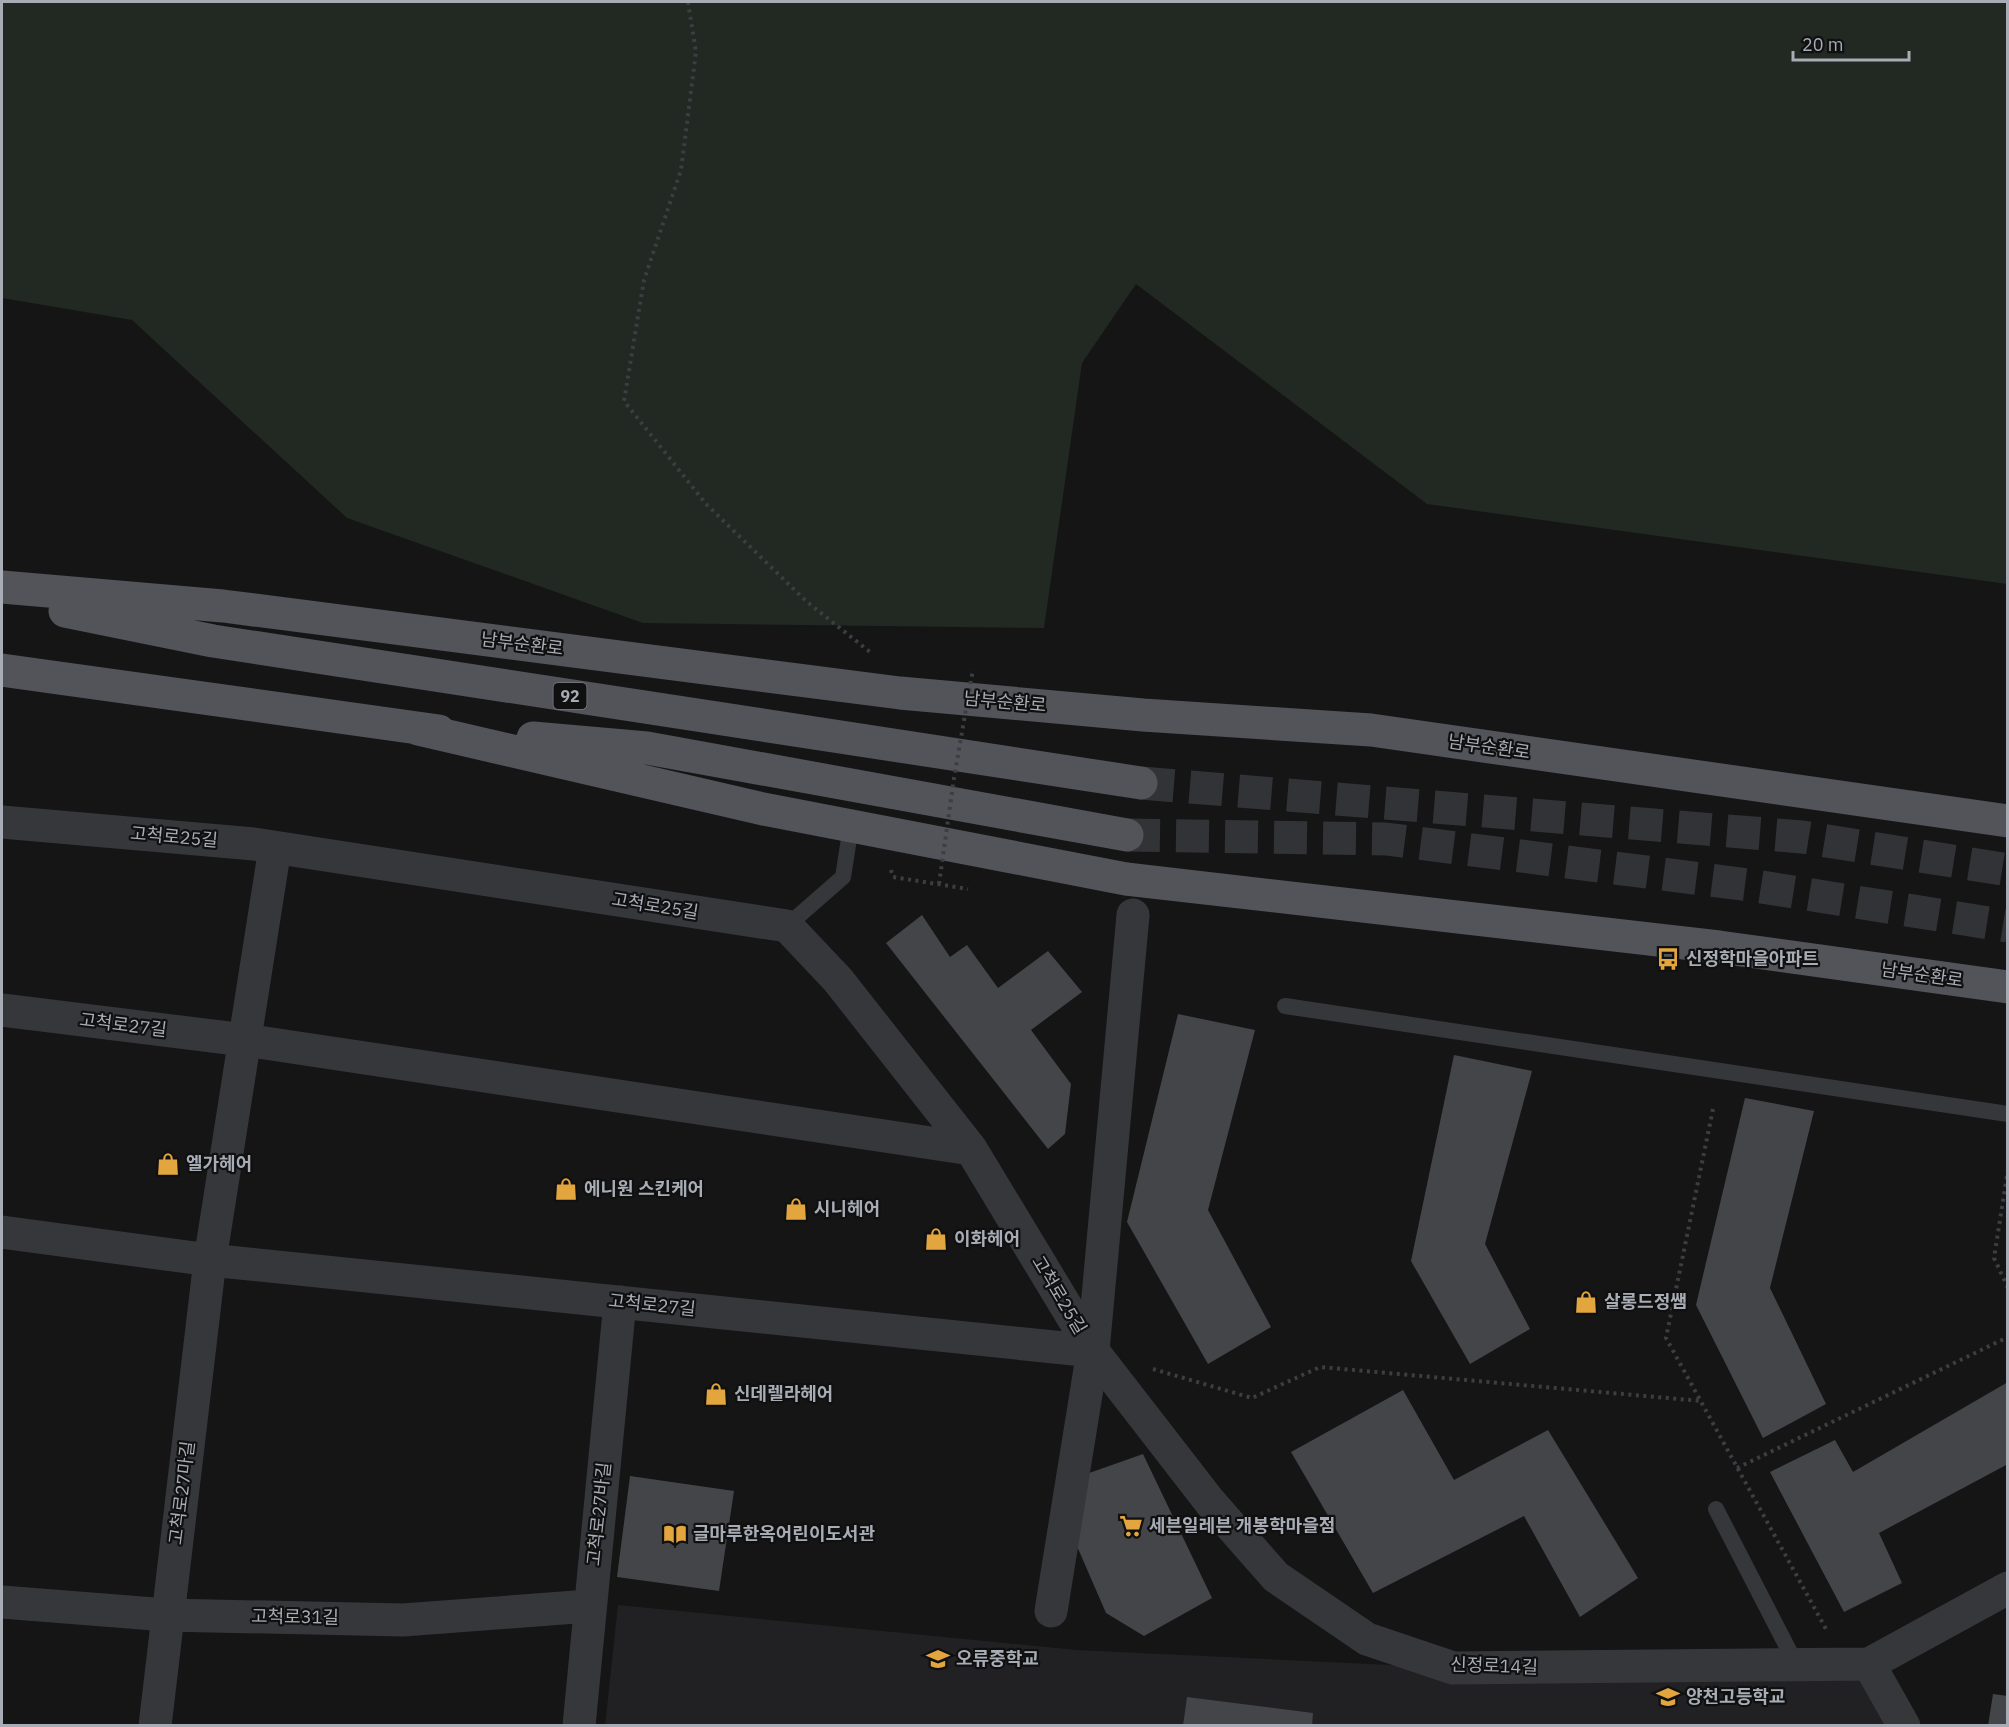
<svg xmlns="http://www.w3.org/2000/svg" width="2009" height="1727" font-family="'IBM Plex Sans','Noto Sans KR',sans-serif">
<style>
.built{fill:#212123}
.green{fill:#212922}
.building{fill:#444549}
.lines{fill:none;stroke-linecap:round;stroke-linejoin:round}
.primary-tunnel{stroke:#323336;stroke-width:33;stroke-dasharray:33 16;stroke-linecap:butt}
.path{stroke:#3c3e42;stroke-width:4;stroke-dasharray:3 4.5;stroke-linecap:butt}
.service{stroke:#36373b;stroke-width:16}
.minor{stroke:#36373b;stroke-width:33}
.primary{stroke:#52545a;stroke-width:33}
.path-bridge{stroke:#3c3e42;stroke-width:4;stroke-dasharray:3 4.5;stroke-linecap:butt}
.labels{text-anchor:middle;stroke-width:4.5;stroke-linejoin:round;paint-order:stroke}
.shield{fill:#101011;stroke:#7a7d84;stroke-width:1.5}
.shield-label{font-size:16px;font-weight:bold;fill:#a7acb5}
.street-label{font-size:18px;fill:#a7acb5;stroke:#101011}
.poi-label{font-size:18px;font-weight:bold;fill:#a7acb5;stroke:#101011;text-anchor:start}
</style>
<rect width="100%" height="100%" fill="#151516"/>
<!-- built -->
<path class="built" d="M618,1605L1076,1650L1453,1668L1869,1664L1904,1725L605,1726Z"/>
<!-- green -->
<path class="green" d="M2,2H2007V584L1427,504L1136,284L1082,363L1044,628L643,623L347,518L132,320L2,298Z"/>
<!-- building -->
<path class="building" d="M922,915L950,957L967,945L998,988L1048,951L1082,992L1031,1030L1071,1084L1065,1134L1048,1149L886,943Z
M1178,1014L1255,1030L1208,1210L1271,1327L1208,1364L1127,1222Z
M1454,1055L1532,1071L1485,1244L1530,1329L1470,1364L1411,1261Z
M1745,1098L1814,1111L1770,1288L1826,1404L1763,1438L1696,1305Z
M2008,1382V1464L1879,1533L1902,1583L1844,1612L1770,1472L1835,1440L1853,1472Z
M1403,1390L1454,1480L1548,1430L1638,1578L1580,1617L1524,1516L1373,1593L1291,1452Z
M1143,1454L1212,1598L1144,1636L1106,1613L1073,1537L1075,1478Z
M630,1476L734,1491L719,1591L617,1577Z
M1993,1694L2008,1696V1726H1988Z
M1187,1697L1313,1713L1312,1726H1183Z"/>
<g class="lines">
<!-- primary-tunnel -->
<path class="primary-tunnel" d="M1141,783L1802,837L2008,870
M1127,835L1386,839L1749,885L2008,926"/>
<!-- path -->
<path class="path" d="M688,2L696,52L681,170L644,280L624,401L706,504L806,601L870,652
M891,870L893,877L968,889
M1713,1109L1666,1338L1826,1629
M2008,1169L1994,1258L2008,1288
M1153,1369L1252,1398L1320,1367L1701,1401
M1737,1468L2008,1337"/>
<!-- service -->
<path class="service" d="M787,926L843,877L851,826
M1285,1006L2008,1114
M1716,1509L1796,1664"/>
<!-- minor -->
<path class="minor" d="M2,822L254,844L787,926L838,980L971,1149L1093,1351L1210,1502L1276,1577L1367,1639L1453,1668L1869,1664L2008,1588
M2,1010L245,1040L971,1149
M2,1232L210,1260L1093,1351
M2,1602L167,1615L403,1620L589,1606
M1051,1611L1093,1351L1133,915
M1869,1664L1904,1726
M155,1726L210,1260L275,848
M579,1726L620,1302"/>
<!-- primary -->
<path class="primary" d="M2,587L223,606L900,693L1143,715L1371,730L2008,821
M65,611L213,641L1141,783
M2,670L439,731
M418,729L763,809L1126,879L1719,947L2008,987
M533,738L647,748L1127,835"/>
<!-- path-bridge -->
<path class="path-bridge" d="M939,884L954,778L973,669"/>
</g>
<!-- icons -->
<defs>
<g id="bus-bare" transform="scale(1.8)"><path d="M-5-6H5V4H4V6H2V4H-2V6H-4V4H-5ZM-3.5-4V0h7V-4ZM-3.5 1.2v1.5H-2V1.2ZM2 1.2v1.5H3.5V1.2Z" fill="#e3a63f" stroke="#101011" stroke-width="2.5" paint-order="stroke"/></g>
<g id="shop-bare" transform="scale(1.8)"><path d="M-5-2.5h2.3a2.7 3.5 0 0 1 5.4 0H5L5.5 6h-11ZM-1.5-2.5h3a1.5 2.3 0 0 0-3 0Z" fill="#e3a63f" stroke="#101011" stroke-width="2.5" paint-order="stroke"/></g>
<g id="supermarket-bare" transform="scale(1.8)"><path d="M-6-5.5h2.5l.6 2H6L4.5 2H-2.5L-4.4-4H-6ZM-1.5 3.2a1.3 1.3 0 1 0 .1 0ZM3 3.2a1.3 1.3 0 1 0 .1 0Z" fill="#e3a63f" stroke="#101011" stroke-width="2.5" paint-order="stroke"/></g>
<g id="library-bare" transform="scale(1.8)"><path d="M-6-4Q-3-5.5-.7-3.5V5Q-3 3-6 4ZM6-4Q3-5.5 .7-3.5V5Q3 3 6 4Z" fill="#e3a63f" stroke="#101011" stroke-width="2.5" paint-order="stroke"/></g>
<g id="school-bare" transform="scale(1.8)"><path d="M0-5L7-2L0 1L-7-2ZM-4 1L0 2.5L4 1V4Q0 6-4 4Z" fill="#e3a63f" stroke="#101011" stroke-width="2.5" paint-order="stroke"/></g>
</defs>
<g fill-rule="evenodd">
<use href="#bus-bare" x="1668" y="959"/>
<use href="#shop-bare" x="168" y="1164"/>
<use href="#shop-bare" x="566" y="1189"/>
<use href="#shop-bare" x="796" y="1209"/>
<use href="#shop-bare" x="936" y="1239"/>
<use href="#shop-bare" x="1586" y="1302"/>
<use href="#shop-bare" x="716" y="1394"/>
<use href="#supermarket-bare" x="1131" y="1526"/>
<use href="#library-bare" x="675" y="1534"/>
<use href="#school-bare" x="938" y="1659"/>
<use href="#school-bare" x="1668" y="1697"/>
</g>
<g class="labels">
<!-- shield labels -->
<rect class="shield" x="553.5" y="683" width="33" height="26" rx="4.5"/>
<g class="shield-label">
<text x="570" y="702">92</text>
</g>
<!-- street labels -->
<g class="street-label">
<text transform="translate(522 644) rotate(7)" y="6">남부순환로</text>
<text transform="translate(1005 702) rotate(5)" y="6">남부순환로</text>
<text transform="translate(1489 747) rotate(8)" y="6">남부순환로</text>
<text transform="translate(174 837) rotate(5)" y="6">고척로25길</text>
<text transform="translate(655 906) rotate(9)" y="6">고척로25길</text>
<text transform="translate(1922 975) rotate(8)" y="6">남부순환로</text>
<text transform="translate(123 1025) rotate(7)" y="6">고척로27길</text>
<text transform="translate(1059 1295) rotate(59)" y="6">고척로25길</text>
<text transform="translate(652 1305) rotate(6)" y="6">고척로27길</text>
<text transform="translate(182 1493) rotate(-83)" y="6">고척로27마길</text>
<text transform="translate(599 1514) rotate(-84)" y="6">고척로27바길</text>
<text transform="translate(295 1617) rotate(1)" y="6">고척로31길</text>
<text transform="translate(1494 1666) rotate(2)" y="6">신정로14길</text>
</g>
<!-- poi labels -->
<g class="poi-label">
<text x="1686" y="965">신정학마을아파트</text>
<text x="186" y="1170">엘가헤어</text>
<text x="584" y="1195">에니원 스킨케어</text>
<text x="814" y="1215">시니헤어</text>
<text x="954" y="1245">이화헤어</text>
<text x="1604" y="1308">살롱드정쌤</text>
<text x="734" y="1400">신데렐라헤어</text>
<text x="1149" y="1532">세븐일레븐 개봉학마을점</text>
<text x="693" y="1540">글마루한옥어린이도서관</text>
<text x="956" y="1665">오류중학교</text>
<text x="1686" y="1703">양천고등학교</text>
</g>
</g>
<!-- border -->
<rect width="2009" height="1727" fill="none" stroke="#a7acb5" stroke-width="6"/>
<!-- scale -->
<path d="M1793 51v9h116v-9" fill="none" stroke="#a7acb5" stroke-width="3"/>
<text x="1802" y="51" font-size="18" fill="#a7acb5" stroke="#101011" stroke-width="4.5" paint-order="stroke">20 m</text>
</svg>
